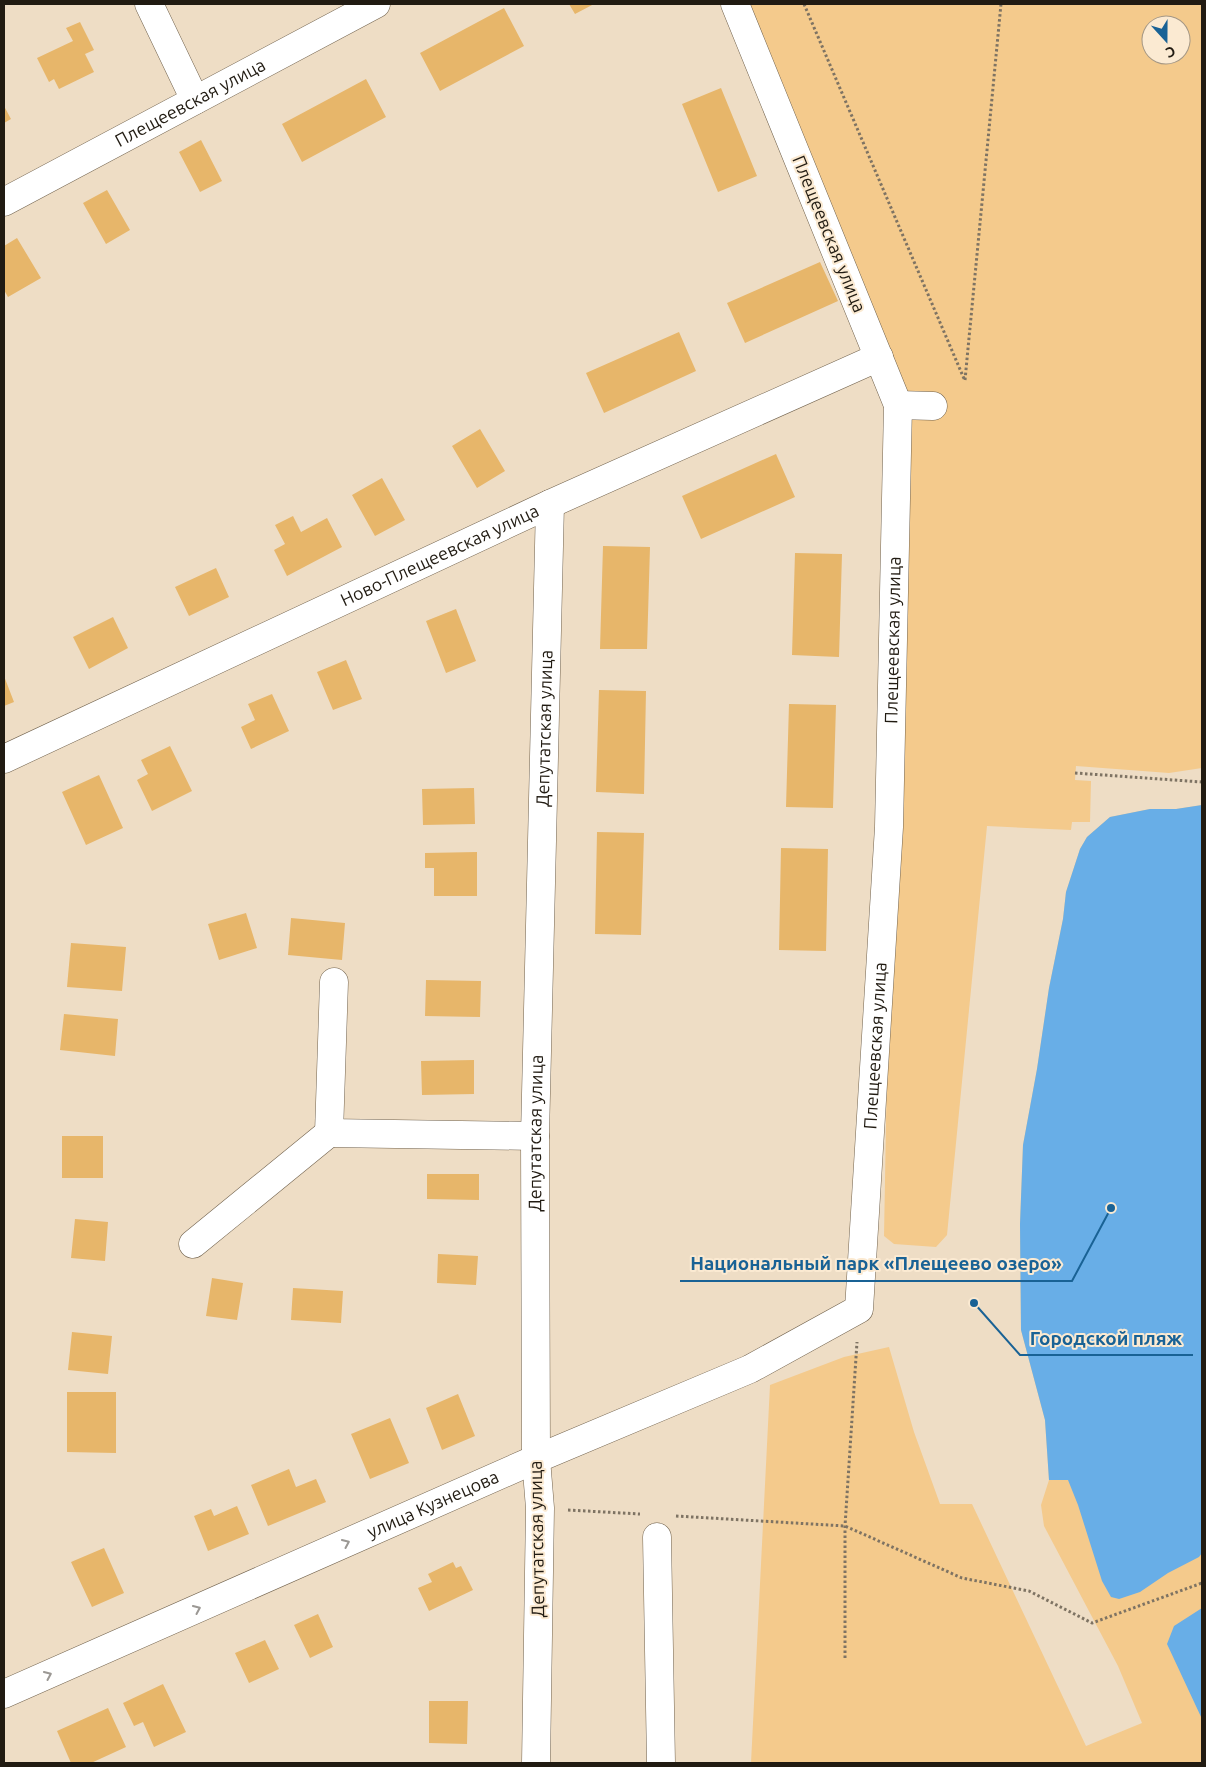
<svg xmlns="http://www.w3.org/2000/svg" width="1206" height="1767" font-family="Ubuntu,sans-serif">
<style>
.green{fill:#f4ca8c;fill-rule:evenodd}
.water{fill:#68aee7}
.building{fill:#e7b66a}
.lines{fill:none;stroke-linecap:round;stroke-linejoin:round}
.minor-casing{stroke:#72634e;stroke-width:29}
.path{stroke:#7e7363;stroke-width:3;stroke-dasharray:2.5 2.5;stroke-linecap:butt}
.minor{stroke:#fff;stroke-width:28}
.oneway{stroke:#9b9894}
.labels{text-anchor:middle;stroke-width:4;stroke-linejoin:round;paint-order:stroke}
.street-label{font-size:18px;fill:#211b12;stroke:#fbead2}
.leader{fill:none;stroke:#196295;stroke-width:2}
.callout-dot{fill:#196295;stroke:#fbead2;stroke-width:2}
.callout-label{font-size:19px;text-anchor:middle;font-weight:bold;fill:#196295;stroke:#fbead2;stroke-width:4;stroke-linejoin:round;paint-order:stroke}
</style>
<rect width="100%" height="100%" fill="#eeddc5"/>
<!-- green -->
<path class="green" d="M737,4H1202V768L1169,773L1076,766L1075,780L1091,781L1090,822H1072L1071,830L987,826L947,1235L936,1247L894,1244L884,1236L887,1070L904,793L900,405ZM1151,25H1181V55H1151Z
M1202,805V1763H751L770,1385L844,1357L889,1347L914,1432L940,1504H972L1086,1746L1142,1723L1118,1666L1044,1526L1041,1505L1049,1480L1045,1420L1021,1330L1020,1224L1023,1145L1037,1069L1049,988L1063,919L1066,892L1080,849L1087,837L1110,817L1150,809H1176Z"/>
<!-- water -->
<path class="water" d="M1202,805V1553L1199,1557L1168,1573L1140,1592L1119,1599L1111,1597L1102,1581L1078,1505L1068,1480H1049L1045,1420L1021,1330L1020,1224L1023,1145L1037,1069L1049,988L1063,919L1066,892L1080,849L1087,837L1110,817L1150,809H1176Z
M1202,1608V1719L1167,1644L1174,1626Z"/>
<!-- building -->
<path class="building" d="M569,4H594L575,14Z
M504,8L524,46L440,91L420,53Z
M80,22L94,50L85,54L94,72L59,89L54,79L49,82L37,58L73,41L66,28Z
M366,79L386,117L302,162L282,124Z
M721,88L757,176L718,192L682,104Z
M4,106L11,119L4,123Z
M201,140L222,181L200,192L179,152Z
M107,190L130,230L106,244L83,203Z
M17,238L41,278L8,297L4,290V246Z
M820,262L838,301L745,343L727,303Z
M679,332L696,371L604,413L586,373Z
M480,429L505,471L477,488L452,446Z
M776,454L795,497L701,539L682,496Z
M382,478L405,520L375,536L352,495Z
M293,516L301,532L327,518L342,547L287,576L274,550L285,544L275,525Z
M603,546L650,547L647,649H600Z
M795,553L842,554L839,657L792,655Z
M216,568L229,597L189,616L175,587Z
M456,609L476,661L446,673L426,621Z
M113,617L128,648L89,669L73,637Z
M346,660L362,699L333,710L317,672Z
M4,676L14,702L4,706Z
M599,690L646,691L644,794L596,792Z
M272,694L289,731L251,749L241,727L255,720L248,704Z
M789,704L836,705L833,808L786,807Z
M170,746L192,791L152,811L137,780L148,774L141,760Z
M99,775L123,828L86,845L62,792Z
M474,788L475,824L423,825L422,789Z
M597,832L644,833L641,935L595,934Z
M781,848L828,849L826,951L779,950Z
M477,852V896H434V868H425V853Z
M246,913L257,948L219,960L208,924Z
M291,918L345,923L342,960L288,955Z
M71,943L126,947L122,991L67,987Z
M426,980L481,981L480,1017L425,1016Z
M64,1014L118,1019L115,1056L60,1050Z
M474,1060V1094L422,1095L421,1061Z
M62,1136H103V1178H62Z
M427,1174H479V1200L427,1199Z
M75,1219L108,1222L105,1261L71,1258Z
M438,1254L478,1256L476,1285L437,1283Z
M212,1278L243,1283L237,1320L206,1316Z
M293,1288L343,1291L341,1323L291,1320Z
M72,1332L112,1336L108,1374L68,1370Z
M67,1392H116V1453L67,1452Z
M458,1394L475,1436L442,1450L426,1408Z
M390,1418L409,1463L370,1479L351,1434Z
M289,1469L296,1487L316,1479L326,1502L268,1526L251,1485Z
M237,1506L249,1534L208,1551L194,1516L211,1509L214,1516Z
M104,1548L124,1593L92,1607L71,1562Z
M453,1562L456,1568L461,1566L473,1590L429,1611L418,1588L432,1582L428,1574Z
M318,1614L333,1647L310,1658L294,1625Z
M265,1640L279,1669L249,1683L235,1653Z
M163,1684L186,1732L154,1747L143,1722L134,1726L123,1703Z
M429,1701H468L467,1744L429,1743Z
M108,1708L126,1747L91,1763H71L57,1731Z"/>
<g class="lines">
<!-- minor casing -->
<g class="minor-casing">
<g id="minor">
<path d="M149,4L195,100"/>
<path id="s1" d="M4,202L376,4"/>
<path d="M898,405L933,406"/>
<path id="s2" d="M4,759L550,504L879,357"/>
<path d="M334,982L329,1133L535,1136"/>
<path d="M193,1244L329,1133"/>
<path d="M657,1537L661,1763"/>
<path id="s3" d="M4,1694L536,1459L750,1369L859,1309L889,827L898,405L735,4"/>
<path id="s4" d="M536,1763L540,1508L536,1459L535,1136L550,504"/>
</g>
</g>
<!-- path -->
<path class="path" d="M804,4L965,381
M965,380L1001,4
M1075,773L1202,782
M568,1510L640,1514
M676,1516L845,1526L962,1578L1029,1591L1092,1623L1202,1583
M845,1658V1526L857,1342"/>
<!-- minor -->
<use href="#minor" class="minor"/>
</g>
<!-- one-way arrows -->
<defs><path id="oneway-chevron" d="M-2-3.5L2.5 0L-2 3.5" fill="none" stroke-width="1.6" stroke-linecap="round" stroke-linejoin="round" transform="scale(1.25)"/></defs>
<g class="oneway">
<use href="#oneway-chevron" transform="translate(346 1543) rotate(-24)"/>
<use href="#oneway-chevron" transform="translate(197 1609) rotate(-24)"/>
<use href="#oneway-chevron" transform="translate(48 1675) rotate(-24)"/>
</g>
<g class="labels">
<!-- street labels -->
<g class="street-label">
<text dy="6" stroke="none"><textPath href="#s1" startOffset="211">Плещеевская улица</textPath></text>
<text transform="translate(829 234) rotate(68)" y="6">Плещеевская улица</text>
<text dy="6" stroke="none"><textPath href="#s2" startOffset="481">Ново-Плещеевская улица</textPath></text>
<text dy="6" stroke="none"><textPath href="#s3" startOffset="1608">Плещеевская улица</textPath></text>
<text dy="6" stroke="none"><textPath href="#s4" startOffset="1035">Депутатская улица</textPath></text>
<text dy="6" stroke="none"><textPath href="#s3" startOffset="1202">Плещеевская улица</textPath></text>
<text dy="6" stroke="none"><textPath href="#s4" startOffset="630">Депутатская улица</textPath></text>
<text dy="6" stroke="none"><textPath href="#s3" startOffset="469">улица Кузнецова</textPath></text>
<text transform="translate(537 1539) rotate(-91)" y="6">Депутатская улица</text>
</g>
</g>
<!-- callouts -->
<path class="leader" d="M1111 1208L1072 1281H680M974 1303L1020 1355H1193"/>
<g class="callout-dot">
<circle cx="1111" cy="1208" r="5"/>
<circle cx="974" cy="1303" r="5"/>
</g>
<g class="callout-label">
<text x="876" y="1270">Национальный парк «Плещеево озеро»</text>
<text x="1106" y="1345">Городской пляж</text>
</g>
<!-- border -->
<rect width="1206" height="1767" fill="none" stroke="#211b12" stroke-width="10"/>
<!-- north arrow -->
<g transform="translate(1166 40) rotate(159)"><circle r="24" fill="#fbead2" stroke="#a49785"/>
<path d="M0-4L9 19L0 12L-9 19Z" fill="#196295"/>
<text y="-8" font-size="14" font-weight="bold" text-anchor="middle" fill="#211b12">С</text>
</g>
</svg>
